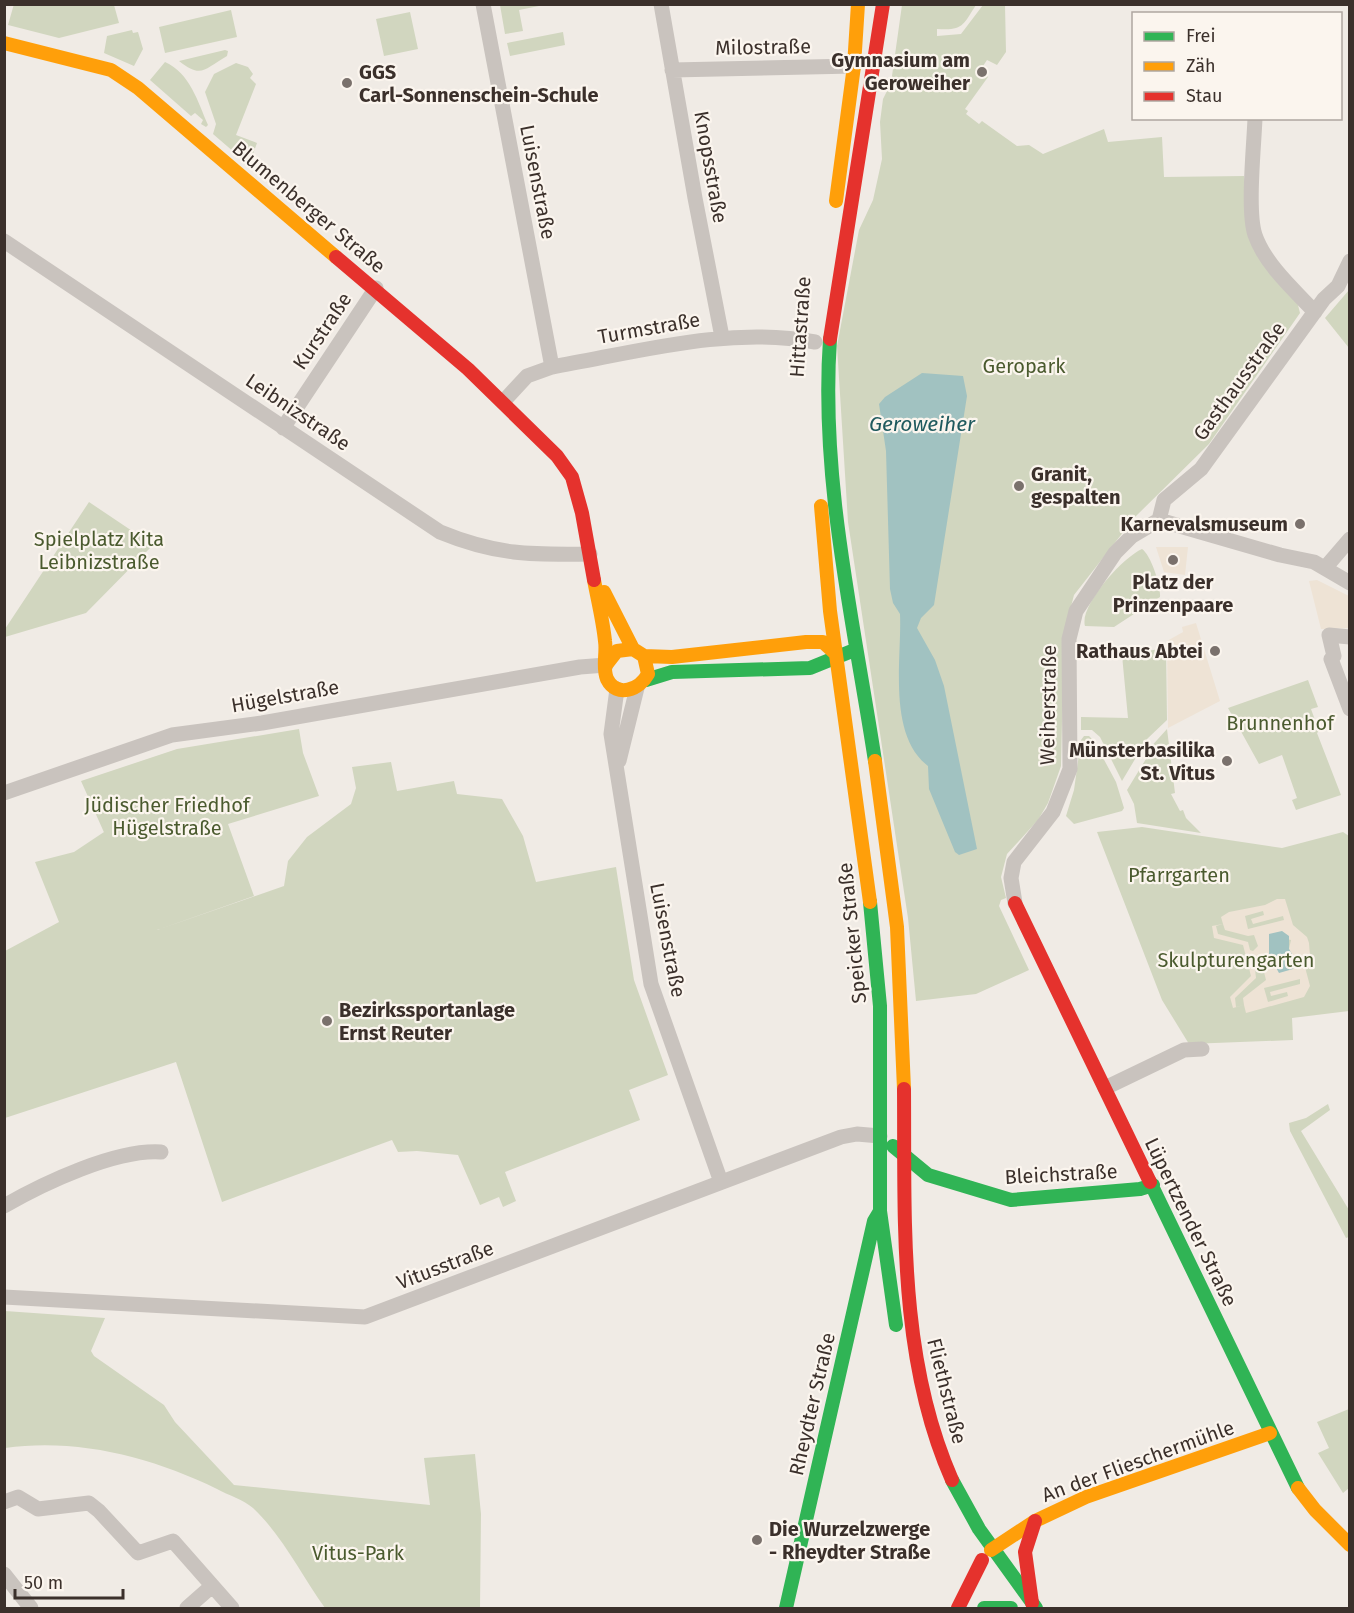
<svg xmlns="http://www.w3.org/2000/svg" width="1354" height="1613" font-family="'Fira Sans',sans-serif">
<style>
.green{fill:#d1d6bf}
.plaza{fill:#eee3d5;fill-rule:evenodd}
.water{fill:#a1c2c1}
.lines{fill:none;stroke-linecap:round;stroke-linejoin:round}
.street{stroke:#c9c3be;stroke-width:15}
.fast{stroke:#30b455;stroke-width:14}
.slow{stroke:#ff9f0a;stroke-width:14}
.jam{stroke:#e5322d;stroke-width:14}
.poi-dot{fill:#7a716c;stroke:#fbf5ee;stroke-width:2}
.labels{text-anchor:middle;stroke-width:4.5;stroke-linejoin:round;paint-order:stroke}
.street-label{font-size:20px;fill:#3b302b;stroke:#fbf5ee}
.poi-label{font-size:20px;font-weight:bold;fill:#3b302b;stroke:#fbf5ee;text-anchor:end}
.park-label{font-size:20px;fill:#4a5a2e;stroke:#fbf5ee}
.water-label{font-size:21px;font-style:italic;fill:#1f5a5e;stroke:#fbf5ee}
</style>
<rect width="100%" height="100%" fill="#f0ebe5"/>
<!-- green -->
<path class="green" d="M14,4L114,5L119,23L59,38L8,25Z
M500,5V4L544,5L519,10L523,31L505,34Z
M902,5H976C963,25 963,31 937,29V36L961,34L983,5H1005L1006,52L997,65L987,60L981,69L988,77L965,109L968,111L966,114L979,124L982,121L1017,146L1029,145L1043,154L1104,129L1108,142L1162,137L1164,177L1244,176L1248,224L1298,305L1300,313L1209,444L1135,517L1074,595L1064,633L1061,766L1048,803L1038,820L1007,854L1001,877L1006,898L1001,900L999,906L1029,970L976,994L916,1001L908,918L848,522L837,346L859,230L873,200L882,159L880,122L883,99L891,83Z
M231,10L237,37L165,53L159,27Z
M410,12L418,49L384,56L376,19Z
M132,30L133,33L138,32L143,49L134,66L104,53L107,36Z
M563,32L565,45L510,56L507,43Z
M225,50L228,51L227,56C204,69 202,79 179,61Z
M165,62C190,73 198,102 208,125L206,127L201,124L203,120L195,113L191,116L150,80Z
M236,63L248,67L253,74L250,78L256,84L236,135L257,143L249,165L213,134L216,124L205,92L214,74Z
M1349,290V348L1325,318Z
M89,502L153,545L86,613L5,637V629Z
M1142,549C1151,555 1161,586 1160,597L1114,627L1085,626C1079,606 1123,557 1142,549Z
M1166,648L1167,720L1147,739L1122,781L1100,737L1092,730H1081V717L1128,718L1122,655Z
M1308,680L1318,707L1311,709L1319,731L1317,733L1341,795L1296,810L1292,800L1297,798L1282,755L1259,764L1228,708Z
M299,729L303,753L319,796L228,824L254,896L157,930L284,886L288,861L307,837L351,804L356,788L352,767L391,762L397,791L454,781L457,794L502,799L523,836L536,882L616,867L634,980L668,1075L629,1090L640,1120L505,1172L516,1201L503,1207L499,1197L480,1205L458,1155L417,1151L398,1152L392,1140L222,1202L176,1062L5,1118V951L59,922L35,862L74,852L104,832L141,915L81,781L177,749Z
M1167,729L1175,793L1171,794L1180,811L1183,810L1186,818L1201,833L1137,823L1134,804L1127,790L1149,754L1148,750Z
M1084,736H1089L1094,741L1116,782L1124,808L1122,811L1074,824L1066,816L1074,790L1081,740Z
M1142,827L1282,848L1343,832L1349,836V1011L1292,1018L1293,1040L1189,1044L1162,1000L1097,832Z
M1328,1104L1330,1110L1301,1131L1349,1210V1237L1346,1238L1290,1131L1289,1123L1306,1118Z
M5,1311L105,1318L91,1351L94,1356L164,1405L175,1422L234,1485L430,1505L424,1458L475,1454L481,1514L480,1608H325C302,1576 282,1535 253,1508C244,1500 228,1495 217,1489C151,1457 78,1438 5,1448Z
M1349,1409V1488L1343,1493L1318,1453L1329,1448L1317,1422Z"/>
<!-- plaza -->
<path class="plaza" d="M1156,547H1188L1185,575L1164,572Z
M1317,580L1349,596V628L1321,629L1309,581Z
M1196,623L1220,701L1168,728L1167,641L1183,632L1182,627Z
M1277,899H1285L1293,925L1307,937L1309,943L1310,956L1305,967L1310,986L1304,997L1246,1013L1244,1005L1233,1008L1230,997L1251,976L1243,945L1214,938L1212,926L1223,924L1221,917L1229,912L1265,905ZM1263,911L1264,915L1251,919L1253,924L1283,916L1284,920L1248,929L1245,916ZM1223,924L1225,930L1248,936L1254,935L1258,946L1253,951L1250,950L1248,942L1218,934L1216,926ZM1269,935L1291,940L1289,949L1293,956L1278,966L1269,955ZM1257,966L1263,968L1266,980L1243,998L1244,1005L1236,1007L1235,998L1256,978L1255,969ZM1300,979V984L1270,992L1271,996L1287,992L1288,996L1268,1002L1264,988Z"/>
<!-- water -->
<path class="water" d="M922,373L963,376L967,396L934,605L921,618L917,628L935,660L944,686L977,849L959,855L955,852L929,789L928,766C887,734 902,659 900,614L893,603L890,589L886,451L879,404L885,397Z
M1282,931L1289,936V949L1296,961L1293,969L1279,973L1269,955V934Z"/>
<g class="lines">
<!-- street -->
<path class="street" d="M483,4L552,367
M661,4L695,198L722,337
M672,70L854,66
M1255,118C1254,146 1247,211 1255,235C1265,264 1294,290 1315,312
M4,241L440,532C496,555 531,555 590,554
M503,402L527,376L552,367C638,352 728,326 815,342
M283,428L376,288
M1159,520L1164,500L1201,469L1324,299L1338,286L1350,261
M1325,568L1350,539
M1350,637L1329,635L1334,656L1331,659L1350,709
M617,689L611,734L651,984L721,1182
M619,761L637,688
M4,793L172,735L262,723L580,667L606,665
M1015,903L1011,878L1014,862L1053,812L1070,769L1069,639L1076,611L1115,553L1132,536L1159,520L1280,555L1314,562L1350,583
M1105,1088L1184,1050L1202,1049
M4,1206C44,1183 116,1149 161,1152
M4,1297L365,1317L841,1137L857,1134L880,1136
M4,1502L18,1497L38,1509L89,1503L99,1511L138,1553L173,1541L232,1608
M4,1574L31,1608
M187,1608L212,1586"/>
<!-- fast -->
<path class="fast" d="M830,339C820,480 854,623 875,761
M646,680L672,672L810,668L852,651
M870,902L880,1006V1211L896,1325
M893,1146L928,1175L1011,1200L1140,1189L1153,1185
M1150,1182L1298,1488
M952,1480L979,1529L1036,1608
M786,1608L874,1221L880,1211
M984,1608H1011"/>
<!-- slow -->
<path class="slow" d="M4,43L111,70L138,88L336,257
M836,201L854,66L858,4
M821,506L830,611L870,902
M594,580C598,601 603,621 605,641C607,653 602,667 607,679C617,699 640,689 648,674L644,656L633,649L617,651L606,665
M604,592L633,649
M644,656L672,657L806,642H823L835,653
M875,761L897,927L904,1089
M1298,1488L1315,1510L1350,1545
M991,1550L1035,1521L1086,1497L1270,1433"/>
<!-- jam -->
<path class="jam" d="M336,257L468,369L557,456L572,477L582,513L594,580
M830,339L883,4
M1015,903L1150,1182
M904,1089C905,1220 898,1358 952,1480
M1032,1603L1025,1552L1035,1521
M958,1608L982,1560"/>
</g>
<!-- markers -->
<g class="poi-dot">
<circle cx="982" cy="72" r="6"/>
<circle cx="347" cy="83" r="6"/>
<circle cx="1019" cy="486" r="6"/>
<circle cx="1300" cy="524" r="6"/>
<circle cx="1173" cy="560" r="6"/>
<circle cx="1215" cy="651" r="6"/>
<circle cx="1227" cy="761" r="6"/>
<circle cx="327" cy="1021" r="6"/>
<circle cx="757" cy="1540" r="6"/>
</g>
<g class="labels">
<!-- street labels -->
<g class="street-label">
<text transform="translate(763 47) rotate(-1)" y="7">Milostraße</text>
<text transform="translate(711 167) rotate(80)" y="7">Knopsstraße</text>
<text transform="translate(538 182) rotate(79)" y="7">Luisenstraße</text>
<text transform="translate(309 207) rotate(40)" y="7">Blumenberger Straße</text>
<text transform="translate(800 327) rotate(-86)" y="7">Hittastraße</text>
<text transform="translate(649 328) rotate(-10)" y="7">Turmstraße</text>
<text transform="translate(322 331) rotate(-56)" y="7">Kurstraße</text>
<text transform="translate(1239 381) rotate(-54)" y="7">Gasthausstraße</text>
<text transform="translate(298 412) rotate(34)" y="7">Leibnizstraße</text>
<text transform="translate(285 696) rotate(-10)" y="7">Hügelstraße</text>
<text transform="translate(1048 705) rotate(-89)" y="7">Weiherstraße</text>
<text transform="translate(852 933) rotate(-96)" y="7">Speicker Straße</text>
<text transform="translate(668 940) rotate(79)" y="7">Luisenstraße</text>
<text transform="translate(1061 1174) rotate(-3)" y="7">Bleichstraße</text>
<text transform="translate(1191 1222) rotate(64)" y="7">Lüpertzender Straße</text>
<text transform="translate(445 1265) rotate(-21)" y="7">Vitusstraße</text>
<text transform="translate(947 1391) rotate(76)" y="7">Fliethstraße</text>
<text transform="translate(812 1404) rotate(-77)" y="7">Rheydter Straße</text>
<text transform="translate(1138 1461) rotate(-20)" y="7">An der Flieschermühle</text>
</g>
<!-- poi labels -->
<g class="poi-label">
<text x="970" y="67">Gymnasium am<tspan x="970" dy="23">Geroweiher</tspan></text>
<text x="359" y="79" text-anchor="start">GGS<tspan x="359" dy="23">Carl-Sonnenschein-Schule</tspan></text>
<text x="1031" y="481" text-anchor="start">Granit,<tspan x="1031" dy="23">gespalten</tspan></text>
<text x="1288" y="531">Karnevalsmuseum</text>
<text x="1173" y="589" text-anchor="middle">Platz der<tspan x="1173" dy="23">Prinzenpaare</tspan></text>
<text x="1203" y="658">Rathaus Abtei</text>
<text x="1215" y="757">Münsterbasilika<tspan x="1215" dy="23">St. Vitus</tspan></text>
<text x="339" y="1017" text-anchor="start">Bezirkssportanlage<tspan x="339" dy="23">Ernst Reuter</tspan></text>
<text x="769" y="1536" text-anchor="start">Die Wurzelzwerge<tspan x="769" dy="23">- Rheydter Straße</tspan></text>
</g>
<!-- park labels -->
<g class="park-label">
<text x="1024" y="373">Geropark</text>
<text x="99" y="546">Spielplatz Kita<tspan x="99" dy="23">Leibnizstraße</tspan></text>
<text x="1280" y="730">Brunnenhof</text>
<text x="167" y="812">Jüdischer Friedhof<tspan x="167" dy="23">Hügelstraße</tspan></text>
<text x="1179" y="882">Pfarrgarten</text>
<text x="1236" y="967">Skulpturengarten</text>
<text x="358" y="1560">Vitus-Park</text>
</g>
<!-- water labels -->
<g class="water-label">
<text x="922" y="431">Geroweiher</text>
</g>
</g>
<!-- border -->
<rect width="1354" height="1613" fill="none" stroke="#3b302b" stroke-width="12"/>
<!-- legend -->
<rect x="1132" y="12" width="210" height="108" fill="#fbf5ee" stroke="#aea6a0" stroke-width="1.5"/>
<rect x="1144" y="32" width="30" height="9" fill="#30b455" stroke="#aea6a0" stroke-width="1.5"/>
<text x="1186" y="42" font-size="18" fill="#3b302b">Frei</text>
<rect x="1144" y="62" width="30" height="9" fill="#ff9f0a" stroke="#aea6a0" stroke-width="1.5"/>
<text x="1186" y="72" font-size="18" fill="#3b302b">Zäh</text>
<rect x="1144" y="92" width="30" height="9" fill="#e5322d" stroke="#aea6a0" stroke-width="1.5"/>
<text x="1186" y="102" font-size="18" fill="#3b302b">Stau</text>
<!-- scale -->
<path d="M15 1589v9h108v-9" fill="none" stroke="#3b302b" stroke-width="3"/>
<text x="24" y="1589" font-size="18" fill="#3b302b" stroke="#fbf5ee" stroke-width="4.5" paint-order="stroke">50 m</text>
</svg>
